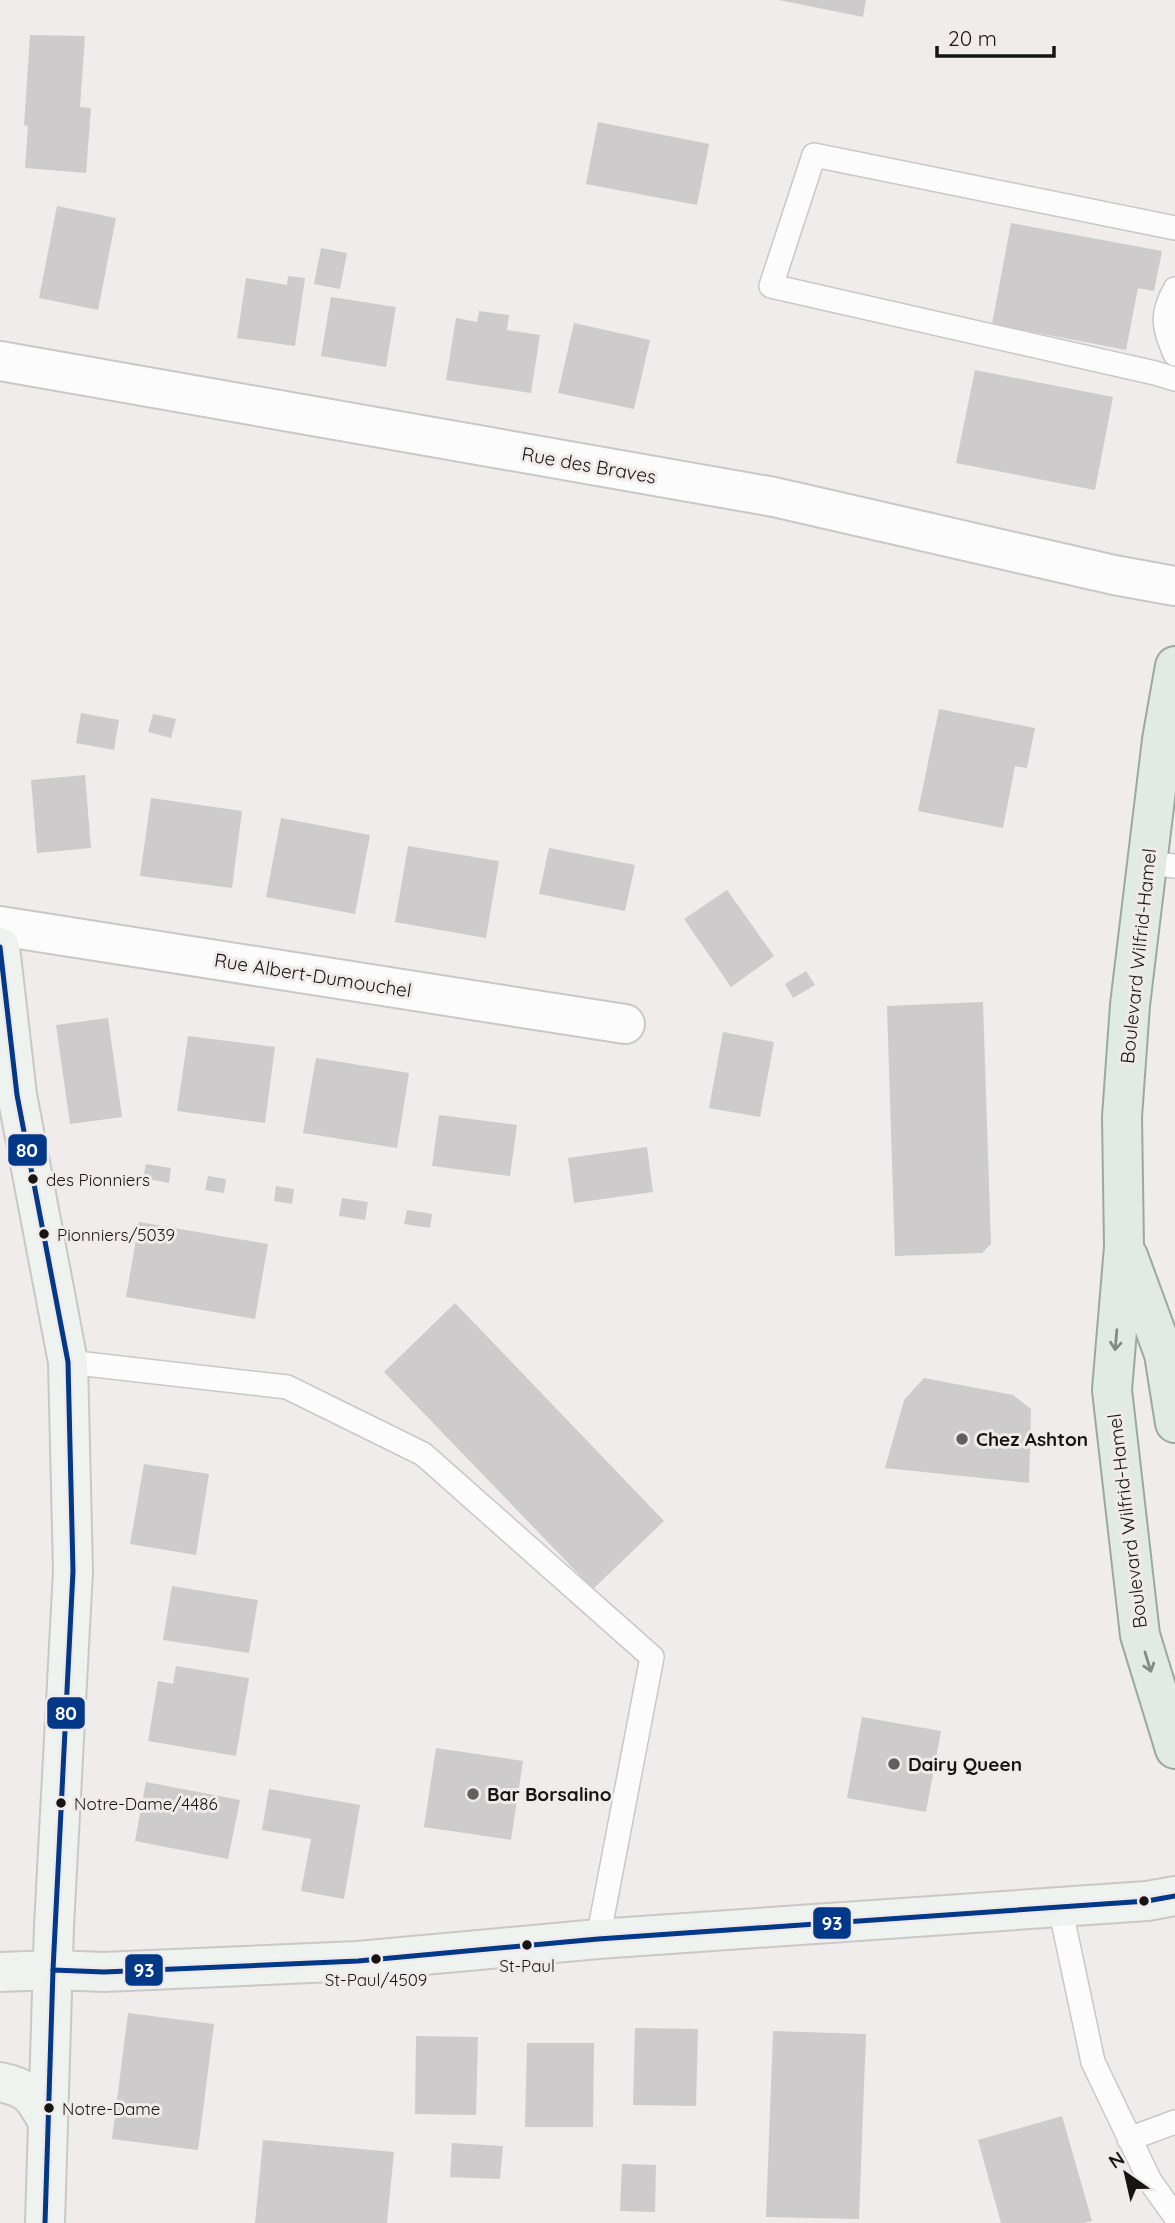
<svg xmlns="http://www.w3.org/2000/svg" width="1175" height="2223" font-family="Quicksand,sans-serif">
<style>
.building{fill:#cdcbcb}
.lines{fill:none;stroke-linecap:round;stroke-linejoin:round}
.lane-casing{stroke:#c9c7c7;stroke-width:26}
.street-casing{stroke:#c9c7c7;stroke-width:42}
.secondary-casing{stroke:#c9c7c7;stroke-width:42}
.primary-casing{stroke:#9aaaa0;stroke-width:42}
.lane{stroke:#fdfcfc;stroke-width:23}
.street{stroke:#fdfcfc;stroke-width:38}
.secondary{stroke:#eff3f0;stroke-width:38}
.primary{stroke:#e1eae4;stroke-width:38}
.bus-1-casing{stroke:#f0ebea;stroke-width:10}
.bus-2-casing{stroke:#f0ebea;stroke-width:10}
.bus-1{stroke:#013888;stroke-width:5}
.bus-2{stroke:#013888;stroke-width:5}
.oneway{stroke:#868a86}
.bus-dot{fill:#161514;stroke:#f0ebea;stroke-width:2.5}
.poi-dot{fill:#62605f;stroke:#f0ebea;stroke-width:2.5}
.labels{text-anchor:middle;stroke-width:6;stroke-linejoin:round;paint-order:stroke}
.bus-label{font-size:17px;fill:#161514;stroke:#f0ebea;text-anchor:start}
.street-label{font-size:19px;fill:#161514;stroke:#f0ebea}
.poi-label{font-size:19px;font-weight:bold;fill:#161514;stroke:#f0ebea;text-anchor:start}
.line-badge{stroke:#f0ebea;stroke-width:2.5}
.badge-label{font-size:19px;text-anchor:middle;font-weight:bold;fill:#fff}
</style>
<rect width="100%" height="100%" fill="#efeceb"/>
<!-- building -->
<path class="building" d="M779,0H866L863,17Z
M30,35L85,36L80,107L91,108L86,173L25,168L28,126L24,125Z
M598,122L709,144L697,205L586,184Z
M57,206L116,218L98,310L39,298Z
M1011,223L1162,251L1154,291L1138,288L1126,350L992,324Z
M321,248L347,253L340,289L314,284Z
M288,276L305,278L295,346L237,338L246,278L287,285Z
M331,297L396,307L386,367L321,356Z
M479,311L509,315L507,330L540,335L531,393L446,380L456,318L477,322Z
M574,323L650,340L634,409L558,393Z
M975,370L1113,397L1095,490L956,463Z
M939,709L1035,728L1027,768L1015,766L1003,828L918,811Z
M81,713L119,720L114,750L76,743Z
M153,714L176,719L171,738L148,732Z
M85,775L91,848L37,853L31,780Z
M151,798L242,811L232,888L140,876Z
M281,818L370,835L355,914L266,897Z
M408,846L499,861L486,938L395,922Z
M549,848L635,865L625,911L539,894Z
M727,890L774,956L731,987L684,919Z
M806,971L815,985L793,998L785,984Z
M983,1002L991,1244L982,1253L895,1256L887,1006Z
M108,1018L122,1117L70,1124L56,1025Z
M723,1032L774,1042L760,1117L709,1108Z
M188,1036L275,1047L265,1123L177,1111Z
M316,1058L409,1073L397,1148L303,1133Z
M439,1115L517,1125L510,1176L432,1166Z
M647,1147L653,1192L574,1203L568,1158Z
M146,1164L171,1168L169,1183L143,1178Z
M208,1176L226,1179L224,1193L205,1190Z
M276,1186L294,1189L292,1204L274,1201Z
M342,1198L368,1202L365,1220L339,1216Z
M407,1210L432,1214L430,1228L404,1224Z
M139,1222L268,1244L255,1319L126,1297Z
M455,1303L664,1521L593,1589L384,1372Z
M924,1378L1013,1395L1031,1409L1029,1483L885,1468L904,1400Z
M144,1464L209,1474L196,1555L130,1544Z
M172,1586L258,1600L249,1653L163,1640Z
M176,1666L249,1678L236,1756L148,1741L158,1681L173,1684Z
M862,1717L941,1731L926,1812L847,1798Z
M436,1748L523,1761L511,1840L424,1827Z
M146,1782L240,1800L228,1859L135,1841Z
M269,1789L360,1805L344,1899L301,1891L311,1839L262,1830Z
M128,2013L214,2024L198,2150L112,2139Z
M635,2028L698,2029L696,2106L633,2105Z
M773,2031L866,2034L859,2219L766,2217Z
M416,2036L478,2037L476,2115L415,2114Z
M527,2043H594L593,2127H525Z
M1062,2116L1092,2221L1084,2223H1001L978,2140Z
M263,2140L394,2152L387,2223H255Z
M452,2143L503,2146L500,2179L450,2177Z
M622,2164L656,2165L655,2212L620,2211Z"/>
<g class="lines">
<!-- lane casing -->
<g class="lane-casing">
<path id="lane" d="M1175,228L814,155L771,286L1155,373L1175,379
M1175,289C1160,316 1164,327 1175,354
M1147,863L1175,866
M68,1362L287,1387L423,1454L652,1657L598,1939
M1060,1907L1093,2062L1150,2181L1175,2216
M1129,2139L1175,2122"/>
</g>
<!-- street casing -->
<g class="street-casing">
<path id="street" d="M0,361L774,497L1114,575L1175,586
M0,926L625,1024"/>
</g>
<!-- secondary casing -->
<g class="secondary-casing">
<path id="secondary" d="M0,947L17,1095L68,1362L73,1571L54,1926L45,2223
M0,1972L53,1970L104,1972L358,1961L598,1939L1147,1901L1175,1896
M0,2082C30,2088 34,2097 48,2122"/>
</g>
<!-- primary casing -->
<g class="primary-casing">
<path id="primary" d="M1175,666L1162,740L1130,1005L1122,1117L1124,1247L1112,1390L1140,1635L1175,1749
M1128,1256L1164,1354L1175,1423"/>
</g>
<!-- lane -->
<use href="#lane" class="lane"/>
<!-- street -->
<use href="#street" class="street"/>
<!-- secondary -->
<use href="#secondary" class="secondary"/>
<!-- primary -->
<use href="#primary" class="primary"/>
<!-- bus-1 casing -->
<g class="bus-1-casing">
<path id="bus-1" d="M0,947L17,1095L68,1362L73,1571L53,1970"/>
</g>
<!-- bus-2 casing -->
<g class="bus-2-casing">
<path id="bus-2" d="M45,2223L53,1970L104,1972L358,1961L598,1939L1147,1901L1175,1896"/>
</g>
<!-- bus-1 -->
<use href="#bus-1" class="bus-1"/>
<!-- bus-2 -->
<use href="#bus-2" class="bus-2"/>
</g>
<!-- one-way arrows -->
<defs><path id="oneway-shaft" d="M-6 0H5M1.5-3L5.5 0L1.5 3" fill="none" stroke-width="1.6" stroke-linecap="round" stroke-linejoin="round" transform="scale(1.75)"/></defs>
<g class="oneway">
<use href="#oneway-shaft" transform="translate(1116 1340) rotate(95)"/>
<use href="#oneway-shaft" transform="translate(1148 1662) rotate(73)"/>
</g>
<!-- markers -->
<g class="bus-dot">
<circle cx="33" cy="1179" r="6"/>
<circle cx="44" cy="1234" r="6"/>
<circle cx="61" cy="1803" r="6"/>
<circle cx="1144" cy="1901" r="6"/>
<circle cx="527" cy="1945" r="6"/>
<circle cx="376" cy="1959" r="6"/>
<circle cx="49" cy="2108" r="6"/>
</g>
<g class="poi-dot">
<circle cx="962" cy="1439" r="7"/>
<circle cx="894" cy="1764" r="7"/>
<circle cx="473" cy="1794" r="7"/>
</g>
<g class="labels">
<!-- bus labels -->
<g class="bus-label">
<text x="46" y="1186">des Pionniers</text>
<text x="57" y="1241">Pionniers/5039</text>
<text x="74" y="1810">Notre-Dame/4486</text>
<text x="527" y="1972" text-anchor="middle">St-Paul</text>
<text x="376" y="1986" text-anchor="middle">St-Paul/4509</text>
<text x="62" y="2115">Notre-Dame</text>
</g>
<!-- street labels -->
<g class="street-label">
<text transform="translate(589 465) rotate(10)" y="7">Rue des Braves</text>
<text transform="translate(1138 956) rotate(-84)" y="7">Boulevard Wilfrid-Hamel</text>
<text transform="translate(313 975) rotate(9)" y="7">Rue Albert-Dumouchel</text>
<text transform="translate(1127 1521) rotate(-97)" y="7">Boulevard Wilfrid-Hamel</text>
</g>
<!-- poi labels -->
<g class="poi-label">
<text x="976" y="1446">Chez Ashton</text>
<text x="908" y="1771">Dairy Queen</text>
<text x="487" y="1801">Bar Borsalino</text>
</g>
</g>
<g class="line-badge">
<rect x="7" y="1133" width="41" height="34" rx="7" fill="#013888"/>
<rect x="46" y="1696" width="40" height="34" rx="7" fill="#013888"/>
<rect x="812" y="1906" width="40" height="34" rx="7" fill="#013888"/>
<rect x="124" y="1953" width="40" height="34" rx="7" fill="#013888"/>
</g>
<g class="badge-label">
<text x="27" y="1157">80</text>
<text x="66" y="1720">80</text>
<text x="832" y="1930">93</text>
<text x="144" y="1977">93</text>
</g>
<!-- north arrow -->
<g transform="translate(1126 2174) rotate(326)" stroke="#f0ebea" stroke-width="5" paint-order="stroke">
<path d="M0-5L12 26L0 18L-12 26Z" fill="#161514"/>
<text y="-10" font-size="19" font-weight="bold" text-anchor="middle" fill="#161514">N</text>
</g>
<!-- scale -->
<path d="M937 46v10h117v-10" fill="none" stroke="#161514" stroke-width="3.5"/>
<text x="948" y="46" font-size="21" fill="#161514" stroke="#f0ebea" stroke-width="5" paint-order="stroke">20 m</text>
</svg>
